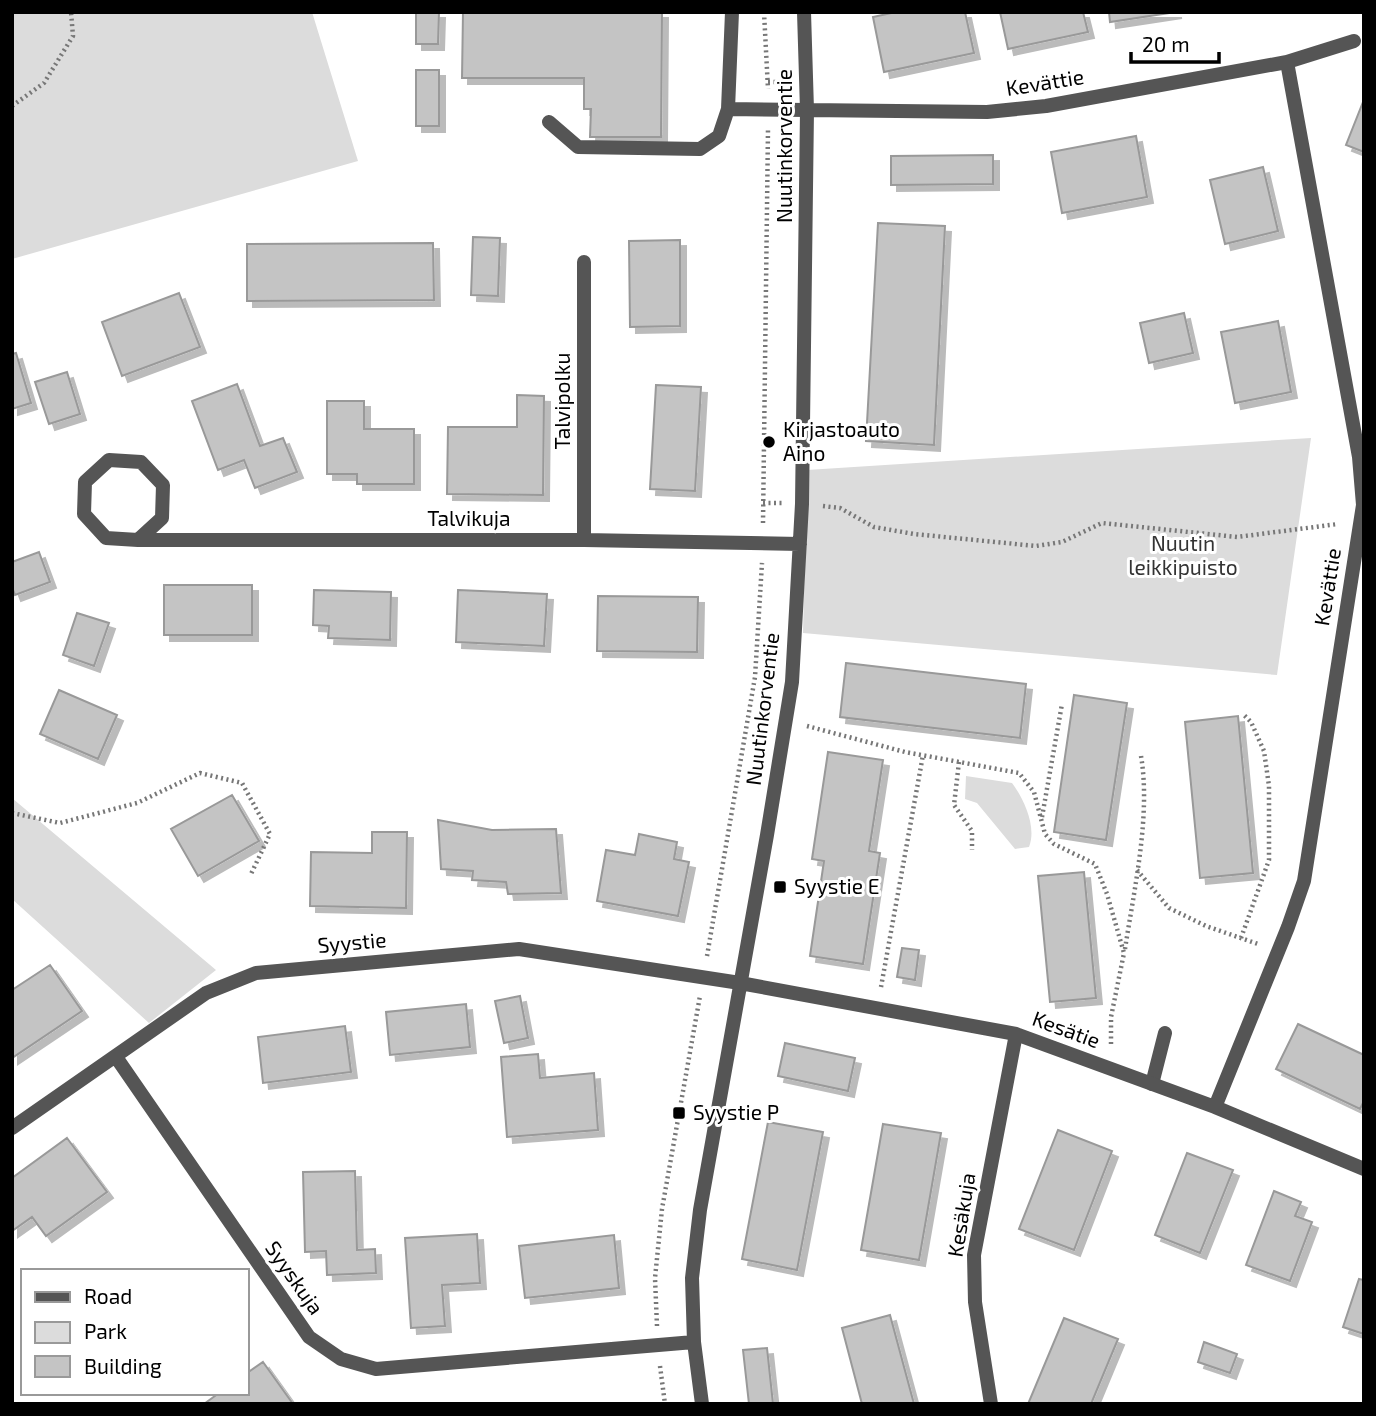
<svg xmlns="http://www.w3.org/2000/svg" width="1376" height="1416" font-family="'Exo 2',sans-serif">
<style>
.green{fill:#dcdcdc}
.building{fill:#c4c4c4;stroke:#999;stroke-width:2;filter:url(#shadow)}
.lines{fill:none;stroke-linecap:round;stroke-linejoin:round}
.path{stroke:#777;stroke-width:4.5;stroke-dasharray:2 3.5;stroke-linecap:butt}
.lane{stroke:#555;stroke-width:14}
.street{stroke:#555;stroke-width:14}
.poi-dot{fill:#000;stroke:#fff;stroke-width:2.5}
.labels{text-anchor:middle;stroke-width:6;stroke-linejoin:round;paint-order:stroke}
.street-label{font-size:21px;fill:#000;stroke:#fff}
.poi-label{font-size:21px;fill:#000;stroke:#fff;text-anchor:start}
.park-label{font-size:21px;fill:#333;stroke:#fff}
</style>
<defs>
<filter id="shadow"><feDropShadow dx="6" dy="6" stdDeviation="0" flood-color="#0004"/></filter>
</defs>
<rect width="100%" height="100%" fill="#fff"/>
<!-- green -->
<path class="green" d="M12,12H312L358,161L12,259Z
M1311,438L1277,675L803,633L807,470Z
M966,776L1012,783C1024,799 1037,827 1029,847L1015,849L977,803L965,799Z
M12,798L216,970L149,1023L12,899Z"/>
<!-- building -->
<path class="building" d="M416,12H439L438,44H416Z
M463,12H662L661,137H590L591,109H584V78H462Z
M896,12H965L974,53L884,72L873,17Z
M1000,12H1083L1088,32L1008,49Z
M1109,12H1176L1110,22Z
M416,70H439V126H416Z
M1363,102L1364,103V152L1346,145Z
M1136,136L1147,197L1062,213L1051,152Z
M993,155V184L891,185V156Z
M1263,167L1278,231L1225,244L1210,180Z
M878,223L945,226L934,445L866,441Z
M473,237L500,238L498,296L471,295Z
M680,240V326L630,327L629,241Z
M433,243L434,300L247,301V244Z
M179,293L200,347L122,376L102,322Z
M1184,313L1193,353L1149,363L1140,323Z
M1278,321L1291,392L1235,403L1221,332Z
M16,353L31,403L12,409V354Z
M67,372L80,414L49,424L35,382Z
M237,384L260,446L283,438L297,472L255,488L244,460L218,470L192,401Z
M656,385L701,387L695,491L650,489Z
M517,395L544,396L543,495L447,494L448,427H517Z
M327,401H364V429H414V484H357V474H327Z
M39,552L50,582L15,595L12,587V562Z
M164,585H252V635H164Z
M314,590L391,592L390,640L328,638L329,626L313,625Z
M458,590L547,594L544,646L456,642Z
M598,596L698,597L697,652L597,651Z
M77,613L109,623L94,666L63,655Z
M846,663L1026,684L1020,738L840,717Z
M59,690L117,715L98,759L40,734Z
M1074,695L1127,703L1106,840L1054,832Z
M1238,716L1253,873L1200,878L1185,722Z
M828,752L883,760L869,851L880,853L863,964L810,956L824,861L812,859Z
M232,795L259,841L198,876L171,829Z
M438,820L492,830L556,829L561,893L508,894L506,882L472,880L473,871L441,869Z
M372,832H407L406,908L310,906L311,852L372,853Z
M639,834L677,842L674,859L689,862L678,916L597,901L606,850L635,855Z
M1084,872L1096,998L1050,1002L1038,876Z
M902,948L919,950L915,980L897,977Z
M50,965L82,1011L12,1058V990Z
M520,996L528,1038L504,1043L495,1001Z
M466,1004L470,1047L390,1055L386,1012Z
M1298,1024L1364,1055V1101L1360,1109L1276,1069Z
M345,1026L351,1072L263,1083L258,1037Z
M785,1043L855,1058L848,1091L778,1076Z
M538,1054L540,1078L594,1073L598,1130L507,1137L501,1057Z
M768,1122L823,1132L797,1270L742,1259Z
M883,1124L941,1133L919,1260L861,1250Z
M1058,1130L1112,1151L1074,1250L1019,1229Z
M67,1138L107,1192L46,1236L32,1217L12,1231V1178Z
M1187,1153L1233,1170L1200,1253L1155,1235Z
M355,1171L357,1250L375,1249L376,1273L327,1275L326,1251L305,1252L303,1172Z
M1274,1191L1301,1202L1295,1216L1312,1222L1290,1281L1246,1265Z
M477,1234L480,1283L442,1285L445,1326L411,1328L405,1238Z
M614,1235L619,1288L525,1298L519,1246Z
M1359,1279L1364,1280V1334L1343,1327Z
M890,1315L914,1404H862L842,1328Z
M1064,1318L1118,1339L1091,1404H1028Z
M1204,1342L1237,1354L1230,1373L1198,1362Z
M767,1348L773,1404H749L743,1350Z
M263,1362L293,1404H204L219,1393H247V1373Z"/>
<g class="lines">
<!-- path -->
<path class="path" d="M764,12L768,89
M768,82H784
M12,106L44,83L73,36L71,12
M763,503H783
M823,506L840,508L874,527L914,534L1036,546L1062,542L1102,523L1237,537L1338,524
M763,523L768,129
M807,726L905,752L1019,773L1034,792L1045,834L1054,844L1095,864L1107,894L1124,953L1111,1017V1047
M959,762L954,805L972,831V850
M12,813L60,823L137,803L200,773L242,783L270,834L251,874
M1042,817L1062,704
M1137,870L1169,908L1206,926L1258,944
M1241,938L1269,860V786L1264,751L1251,722L1243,714
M1125,949C1134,890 1151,815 1141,756
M707,956L755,677L762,563
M881,987L923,755
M657,1326L655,1278L662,1209L700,996
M660,1366L665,1404"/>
<!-- lane -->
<path class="lane" d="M728,109L807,110
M549,122L578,147L700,149L719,136L728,109L732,12
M1152,1084L1165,1033"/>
<!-- street -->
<path class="street" d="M1287,62L1354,41
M807,110L987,112L1046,106L1287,62L1359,457L1363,505L1304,881L1288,927L1215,1107
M584,262V540
M138,540L162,518L163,485L141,462L109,460L85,482L84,514L106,538L138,540H584L800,544
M116,1057L309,1337L341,1359L376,1369L694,1342
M12,1128L206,993L256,973L519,949L740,983L1016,1034L1215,1107L1364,1169
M702,1404L694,1342L692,1278L700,1210L767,835L792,682L802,504L807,110L804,12
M991,1404L975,1302L974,1255L1016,1034"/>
</g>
<!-- markers -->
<g class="poi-dot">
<circle cx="769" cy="442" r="7"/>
<rect x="773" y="880" width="14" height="14" rx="3.5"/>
<rect x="672" y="1106" width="14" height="14" rx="3.5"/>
</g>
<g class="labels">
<!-- street labels -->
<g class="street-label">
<text transform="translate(1045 83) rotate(-9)" y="7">Kevättie</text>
<text transform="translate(785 146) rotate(-90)" y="7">Nuutinkorventie</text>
<text transform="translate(563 401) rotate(-90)" y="7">Talvipolku</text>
<text x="469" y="526">Talvikuja</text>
<text transform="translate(1328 587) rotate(-81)" y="7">Kevättie</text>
<text transform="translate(763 709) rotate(-83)" y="7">Nuutinkorventie</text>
<text transform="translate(352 943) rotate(-5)" y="7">Syystie</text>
<text transform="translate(1066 1030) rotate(20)" y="7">Kesätie</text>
<text transform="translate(962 1215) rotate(-81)" y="7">Kesäkuja</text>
<text transform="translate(294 1278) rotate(55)" y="7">Syyskuja</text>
</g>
<!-- poi labels -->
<g class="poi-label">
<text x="783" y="437">Kirjastoauto<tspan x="783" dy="24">Aino</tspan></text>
<text x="794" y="894">Syystie E</text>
<text x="693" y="1120">Syystie P</text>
</g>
<!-- park labels -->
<g class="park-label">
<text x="1183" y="551">Nuutin<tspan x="1183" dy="24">leikkipuisto</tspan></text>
</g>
</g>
<!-- border -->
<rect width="1376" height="1416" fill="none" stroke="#000000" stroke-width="28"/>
<!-- legend -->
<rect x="21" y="1269" width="228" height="126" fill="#ffffff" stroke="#999999" stroke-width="2"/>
<rect x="35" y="1292" width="35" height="10" fill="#555555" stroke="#999999" stroke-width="2"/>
<text x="84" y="1304" font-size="21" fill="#000000">Road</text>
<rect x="35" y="1322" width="35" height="21" fill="#dcdcdc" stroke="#999999" stroke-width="2"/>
<text x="84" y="1339" font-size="21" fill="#000000">Park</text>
<rect x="35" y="1356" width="35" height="21" fill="#c4c4c4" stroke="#999999" stroke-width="2"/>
<text x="84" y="1374" font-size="21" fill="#000000">Building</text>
<!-- scale -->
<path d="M1131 52v10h88v-10" fill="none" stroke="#000000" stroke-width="3.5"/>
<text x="1142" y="52" font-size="21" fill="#000000" stroke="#ffffff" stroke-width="5" paint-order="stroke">20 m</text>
</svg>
